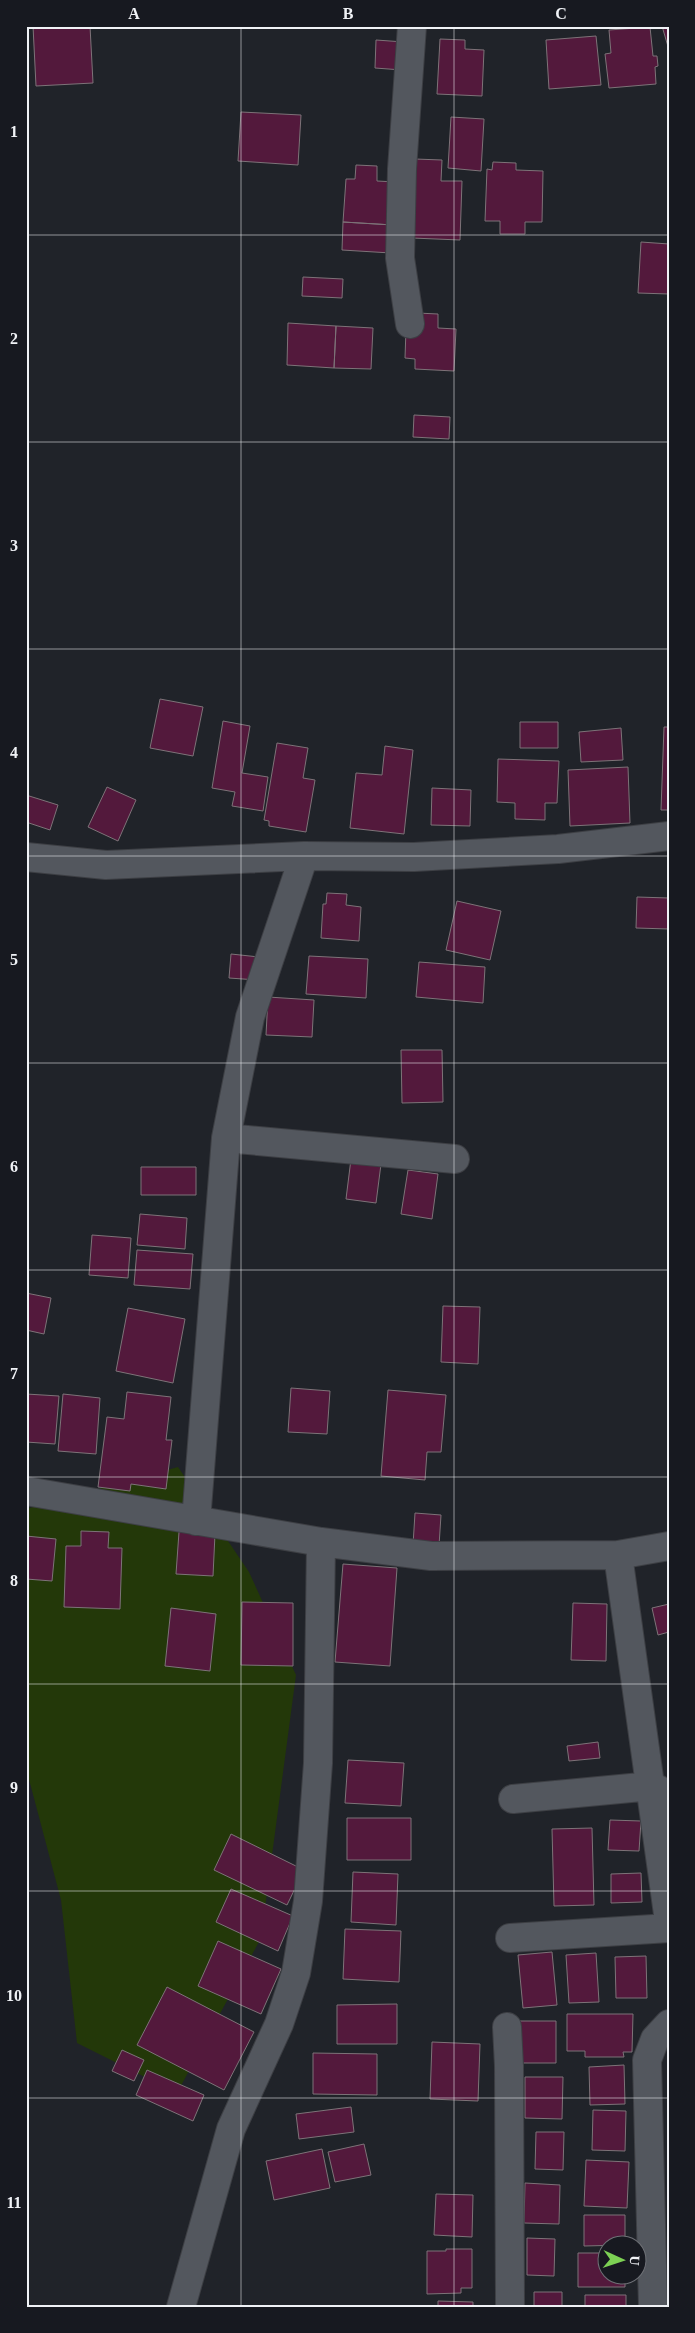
<svg xmlns="http://www.w3.org/2000/svg" width="695" height="2333" font-family="Georgia,serif">
<style>
.green{fill:#233809}
.building{fill:#53193c;stroke:#7d7378}
.lines{fill:none;stroke-linecap:round;stroke-linejoin:round}
.street-casing{stroke:#3d3f44;stroke-width:30}
.street{stroke:#53575e;stroke-width:28}
.grid{fill:none;stroke:#f0f2f6;stroke-width:1;stroke-opacity:0.55}
.neatline{fill:none;stroke:#f0f2f6;stroke-width:2}
.grid-label{font-size:16px;text-anchor:middle;font-weight:bold;fill:#f0f2f6}
</style>
<rect width="100%" height="100%" fill="#202329"/>
<!-- green -->
<path class="green" d="M178,1467L249,1572L296,1675L261,1938L177,2093L77,2043L61,1900L26,1768V1509Z"/>
<!-- building -->
<path class="building" d="M33,26H90L93,83L36,86Z
M662,26H669V50Z
M650,27L653,56H657L658,66L655,67L656,84L609,88L605,54L611,53L609,30Z
M596,36L601,85L549,89L546,40Z
M440,39L465,40V49L484,50L482,96L437,94Z
M376,40L404,42L402,70L375,68Z
M241,112L301,115L298,165L238,161Z
M451,117L484,119L481,171L448,168Z
M415,159L442,160L441,181H462L460,240L412,238Z
M493,162L516,163V170L543,171L542,222H525V234H500V221H485L487,169L492,170Z
M356,165L377,166V181L396,182L393,225L343,222L346,179H355Z
M343,222L393,225L391,253L342,250Z
M641,242L669,244V294L638,293Z
M303,277L343,279L342,298L302,296Z
M417,313L438,314V328L456,329L454,371L415,369V359L405,358L406,329Z
M288,323L336,326L334,368L287,365Z
M336,326L373,328L371,369L334,368Z
M414,415L450,417L449,439L413,437Z
M160,699L203,707L193,756L150,748Z
M223,721L250,726L242,773L268,777L263,811L232,806L235,792L212,788Z
M520,722H558V748H520Z
M664,727H669V810H661Z
M621,728L623,760L581,762L579,732Z
M277,743L308,748L303,778L315,780L306,832L269,826V821L264,820Z
M385,746L413,750L404,834L350,828L356,773L382,775Z
M498,759L559,761L557,803H545V820L515,819V803L497,802Z
M628,767L630,823L570,826L568,770Z
M107,787L136,800L118,841L88,827Z
M432,788L471,790L470,826L431,825Z
M26,795L58,805L50,830L26,822Z
M327,893L347,894L346,905L361,907L359,941L321,938L323,904H326Z
M637,897L669,898V929L636,928Z
M457,901L501,911L490,960L446,950Z
M231,954L259,957L257,980L229,978Z
M309,956L368,959L366,998L306,994Z
M419,962L485,967L483,1003L416,997Z
M268,997L314,1000L312,1037L266,1035Z
M401,1050H442L443,1102L402,1103Z
M351,1159L381,1164L376,1203L346,1199Z
M141,1167H196V1195H141Z
M408,1170L438,1174L432,1219L401,1214Z
M140,1214L187,1218L185,1249L137,1245Z
M92,1235L131,1238L128,1278L89,1275Z
M137,1250L193,1254L190,1289L134,1285Z
M26,1293L51,1298L44,1334L26,1330Z
M443,1306L480,1307L478,1364L441,1362Z
M128,1308L185,1319L173,1383L116,1371Z
M291,1388L330,1391L327,1434L288,1432Z
M388,1390L446,1395L441,1452H427L425,1480L381,1476Z
M127,1392L171,1397L166,1440H172L166,1489L131,1484L130,1491L98,1487L107,1417L124,1419Z
M26,1394L59,1396L55,1444L26,1442Z
M63,1394L100,1398L96,1454L58,1451Z
M415,1513L441,1515L439,1546L413,1545Z
M81,1531L109,1532L108,1548H122L120,1609L64,1607L66,1546H81Z
M179,1532L215,1534L213,1576L176,1574Z
M26,1536L56,1539L52,1581L26,1579Z
M343,1564L397,1568L390,1666L335,1662Z
M242,1602L293,1603V1666L241,1665Z
M573,1603L607,1604L606,1661L571,1660Z
M669,1604V1632L658,1635L652,1608Z
M171,1608L216,1614L210,1671L165,1666Z
M598,1742L600,1758L569,1761L567,1746Z
M348,1760L404,1763L401,1806L345,1803Z
M347,1818H411V1860H347Z
M610,1820L641,1821L639,1851L608,1850Z
M592,1828L594,1905L554,1906L552,1829Z
M231,1834L304,1870L287,1905L214,1870Z
M353,1872L398,1874L396,1925L351,1922Z
M641,1873L642,1902L611,1903V1874Z
M231,1889L293,1916L278,1951L216,1922Z
M345,1929L401,1931L399,1982L343,1979Z
M218,1941L281,1969L261,2014L198,1986Z
M552,1952L557,2005L523,2008L518,1955Z
M596,1953L599,2002L569,2003L566,1955Z
M646,1956L647,1998H616L615,1957Z
M167,1987L254,2032L224,2090L137,2045Z
M397,2004V2044H337V2005Z
M567,2014H633L632,2052H623L624,2057H585V2051H567Z
M519,2021H556V2063H519Z
M432,2042L480,2044L478,2101L430,2099Z
M122,2050L144,2060L134,2081L112,2071Z
M313,2053L377,2054V2095L313,2094Z
M624,2065L625,2104L590,2105L589,2067Z
M147,2070L204,2095L193,2121L136,2095Z
M525,2077H563L562,2119L525,2118Z
M351,2107L354,2132L299,2139L296,2114Z
M593,2110L626,2111L625,2151L592,2150Z
M536,2132H564L563,2170L535,2169Z
M364,2144L371,2175L335,2182L328,2152Z
M322,2149L330,2188L274,2200L266,2161Z
M586,2160L629,2162L627,2208L584,2206Z
M525,2183L560,2185L559,2224L524,2223Z
M436,2194L473,2195L472,2237L434,2235Z
M584,2215H625V2245L584,2246Z
M527,2238L555,2239L554,2276L527,2275Z
M446,2249H472V2288H461V2293L427,2294V2251H446Z
M578,2253H608V2276H625V2287H578Z
M534,2292H562V2307H534Z
M585,2295H626V2307H585Z
M438,2301L473,2302V2307H438Z"/>
<g class="lines">
<!-- street casing -->
<g class="street-casing">
<path id="street" d="M410,324L400,258L402,169L412,26
M26,857L106,865L304,856L414,857L558,849L669,836
M226,1138L455,1159
M26,1491L321,1542L431,1556L618,1555L669,1546
M196,1521L226,1138L250,1017L304,856
M618,1555L669,1921
M513,1799L652,1786L667,1794
M510,1938L669,1928
M507,2027L509,2066L510,2307
M181,2307L231,2129L279,2024L296,1973L308,1901L318,1763L321,1542
M653,2307L647,2060L655,2039L669,2024"/>
</g>
<!-- street -->
<use href="#street" class="street"/>
</g>
<!-- grid -->
<path class="grid" d="M241,26V2307M454,26V2307M26,235H669M26,442H669M26,649H669M26,856H669M26,1063H669M26,1270H669M26,1477H669M26,1684H669M26,1891H669M26,2098H669"/>
<!-- border -->
<rect width="695" height="2333" fill="none" stroke="#171920" stroke-width="55"/>
<!-- north arrow -->
<g transform="translate(622 2260) rotate(93)"><circle r="24" fill="#171920" stroke="#6e7076"/>
<path d="M0-4L9 19L0 12L-9 19Z" fill="#7dd154"/>
<text y="-8" font-size="14" font-weight="bold" text-anchor="middle" fill="#f0f2f6">U</text>
</g>
<rect x="28" y="28" width="640" height="2278" class="neatline"/>
<g class="grid-label">
<text x="134" y="19">A</text>
<text x="348" y="19">B</text>
<text x="561" y="19">C</text>
<text x="14" y="137">1</text>
<text x="14" y="344">2</text>
<text x="14" y="551">3</text>
<text x="14" y="758">4</text>
<text x="14" y="965">5</text>
<text x="14" y="1172">6</text>
<text x="14" y="1379">7</text>
<text x="14" y="1586">8</text>
<text x="14" y="1793">9</text>
<text x="14" y="2001">10</text>
<text x="14" y="2208">11</text>
</g>
</svg>
